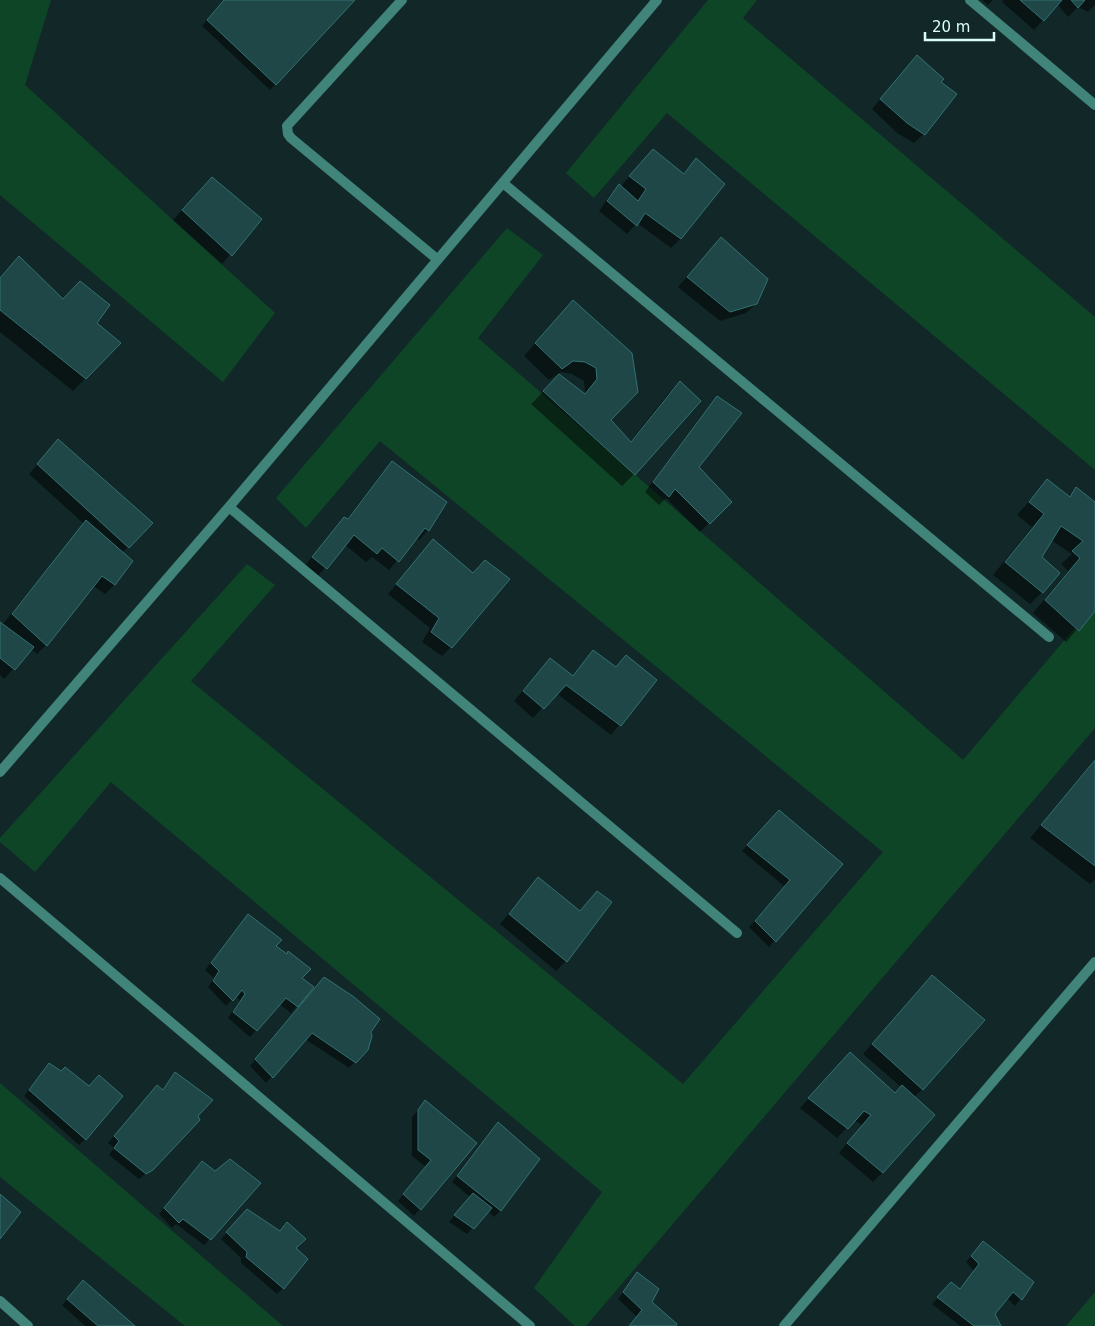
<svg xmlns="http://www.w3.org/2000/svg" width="1095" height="1326" font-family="'DejaVu Sans',sans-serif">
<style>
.water{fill:#0e4527}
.shadow{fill:#0007}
.building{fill:#1f4748;stroke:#337172}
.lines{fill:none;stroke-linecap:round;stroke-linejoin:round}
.minor{stroke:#40847a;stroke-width:10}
</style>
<rect width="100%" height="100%" fill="#122828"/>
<!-- water -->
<path class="water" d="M0,0H51L25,85L275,313L223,382L0,195Z
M708,0H757L743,18L1095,317V470L667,113L594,198L566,173Z
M507,228L543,255L478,338L963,760L1095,604V728L586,1326H575L534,1288L602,1192L111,782L35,872L0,842V838L247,564L275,585L191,681L683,1084L883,852L380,441L306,528L276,498Z
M0,1083L283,1326H185L0,1177Z
M1095,1292V1326H1066Z"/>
<!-- shadow -->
<path class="shadow" d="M224,0H354L270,90L202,26Z
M982,0H993L988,5Z
M1003,0H1095V5L1088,12L1078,7L1068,17L1057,4L1034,30L1002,2Z
M917,56L939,82L924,134L914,143L897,133L872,109Z
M644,160L683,174L696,160L723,184L680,239L671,248L637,223L627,234L599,211L610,195L619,186L620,187Z
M202,188L260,219L222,264L173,220Z
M721,238L756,304L746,313L720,321L678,287Z
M7,270L63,300L95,323L119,344L73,391L0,332V278Z
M561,314L631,353L610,420L629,443L667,395L680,383L634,474L622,486L531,404L559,376L584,394L585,392L584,381L572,374L561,372L549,380L524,356Z
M718,397L697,467L730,502L700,532L666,498L659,505L645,492L708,407Z
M58,441L128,547L122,553L132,561L114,585L105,594L93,586L46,645L37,654L31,649L4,679L0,675V624L2,625L84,524L29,474Z
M392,463L445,503L428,530L419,540L416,538L389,570L372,557L366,562L345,545L317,577L304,567L335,528L344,518L346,520L383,472Z
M1047,481L1068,497L1077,489L1095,503V609L1066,642L1033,613L1068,571L1061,564L1072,554L1051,540L1040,557L1042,592L1030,604L993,575L1032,527L1017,515Z
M433,541L451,647L442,656L422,642L430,628L388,594Z
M594,651L615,668L656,680L611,735L556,693L533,718L514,701L541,669L572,677Z
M1095,760V879L1090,884L1030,838Z
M773,818L841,864L769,947L749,927L785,887L742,851Z
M538,879L580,912L610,902L566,961L556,971L500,924Z
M248,916L300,978L312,987L291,1013L279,1004L250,1037L228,1018L240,1000L235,996L226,1006L208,987L214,978L205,970Z
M318,985L370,1032L367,1049L349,1068L305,1039L266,1083L250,1066Z
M923,986V1089L914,1097L883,1172L873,1182L839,1153L862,1125L854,1120L837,1138L800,1108L841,1063L895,1094L901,1087L863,1054Z
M44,1071L85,1139L79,1145L24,1096Z
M175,1074L152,1169L139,1179L109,1155L114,1148L108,1143L151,1093L162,1091Z
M425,1102L475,1143L414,1216L398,1201L426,1167L412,1156V1117Z
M492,1130L538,1159L500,1211L494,1217L488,1211L467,1234L449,1222L470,1197L452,1182Z
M196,1169L210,1239L204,1245L176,1224L172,1228L159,1214Z
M241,1217L294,1249L283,1288L277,1294L241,1263V1258L221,1239Z
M977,1249L1033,1282L1015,1306L1007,1298L994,1314L999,1326H960L932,1304L952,1284L959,1290L974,1271L966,1262Z
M637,1274L650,1303L675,1326H629L637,1317L618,1299Z
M77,1288L133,1326H85L62,1305Z"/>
<!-- building -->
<path class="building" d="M224,0H355L276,85L207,20Z
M1020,0H1062L1044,21Z
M1071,0H1085L1078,8Z
M917,55L944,79L941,82L957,94L925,135L907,123L880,99Z
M653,149L684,174L696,158L725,184L681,239L645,213L637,226L607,201L619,184L638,201L646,189L629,176Z
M212,177L262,219L232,256L182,210Z
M721,237L768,279L757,304L730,312L687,277Z
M19,256L63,299L80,281L110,305L97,323L121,343L86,379L0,310V278Z
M573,300L632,353L638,392L611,420L631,442L680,381L701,401L635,475L543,391L559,374L585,394L597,379L596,368L585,362L573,361L562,369L535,343Z
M717,396L742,413L699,467L732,502L710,524L675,489L669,497L653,482Z
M58,439L153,523L129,548L37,464Z
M392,461L447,502L429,531L425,528L399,562L382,548L377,554L354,535L327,569L312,557L344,517L348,519Z
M1047,479L1070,497L1076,487L1095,502V611L1079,631L1045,600L1080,558L1072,551L1083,541L1061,526L1042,557L1060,573L1043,593L1005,562L1044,514L1029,502Z
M86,520L133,561L115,585L102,576L47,646L12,614Z
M433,539L473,573L485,560L510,579L452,648L431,632L439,618L396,584Z
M0,622L34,647L15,670L0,658Z
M593,650L616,667L626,655L657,680L621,726L566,685L544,709L523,691L550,658L573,676Z
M1095,760V866L1041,825Z
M779,810L843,864L776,942L755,921L790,880L747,845Z
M538,877L580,911L597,891L612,902L567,962L509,914Z
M248,914L282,940L276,946L287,954L288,951L311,969L302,978L314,987L298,1007L286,998L257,1031L233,1012L245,994L242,990L233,1001L213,981L219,971L211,963Z
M932,975L985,1020L923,1090L872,1044Z
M324,977L354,997L380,1019L371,1032L372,1036L368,1050L356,1063L312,1033L273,1078L255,1059Z
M850,1052L895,1093L902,1085L935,1115L883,1173L847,1143L871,1115L864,1111L848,1129L808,1098Z
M49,1063L61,1071L65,1067L89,1086L99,1075L123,1096L86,1140L29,1090Z
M175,1072L213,1100L198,1116L200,1120L153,1170L146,1174L114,1148L119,1141L114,1136L157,1085L163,1090Z
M425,1100L477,1143L421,1210L403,1194L431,1160L418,1150V1110Z
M498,1122L540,1159L501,1211L457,1176Z
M230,1159L261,1183L211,1240L183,1219L179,1223L164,1208L202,1161L215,1171Z
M473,1193L492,1208L474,1229L454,1215Z
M0,1194L21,1212L0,1239Z
M247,1209L280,1231L287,1222L306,1239L296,1248L308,1259L284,1289L246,1257L247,1252L226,1232Z
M983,1241L1034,1282L1022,1300L1013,1292L995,1314L1001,1326H974L937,1297L951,1282L960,1289L979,1264L971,1256Z
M637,1272L659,1289L652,1302L677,1324L676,1326H629L642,1310L623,1292Z
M83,1280L135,1326H98L67,1299Z"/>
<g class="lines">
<!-- minor -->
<path class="minor" d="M402,0L287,126L288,134L291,138L437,259
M970,0L1095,105
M503,183L1049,637
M229,507L737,933
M0,772L229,507L657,0
M0,878L530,1326
M0,1301L28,1326
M784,1326L1095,962"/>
</g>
<!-- scale -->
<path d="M925 32v8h69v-8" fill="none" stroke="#dbfdfa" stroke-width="2.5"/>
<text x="932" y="32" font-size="15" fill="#dbfdfa" stroke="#122828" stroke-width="4" paint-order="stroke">20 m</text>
</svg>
